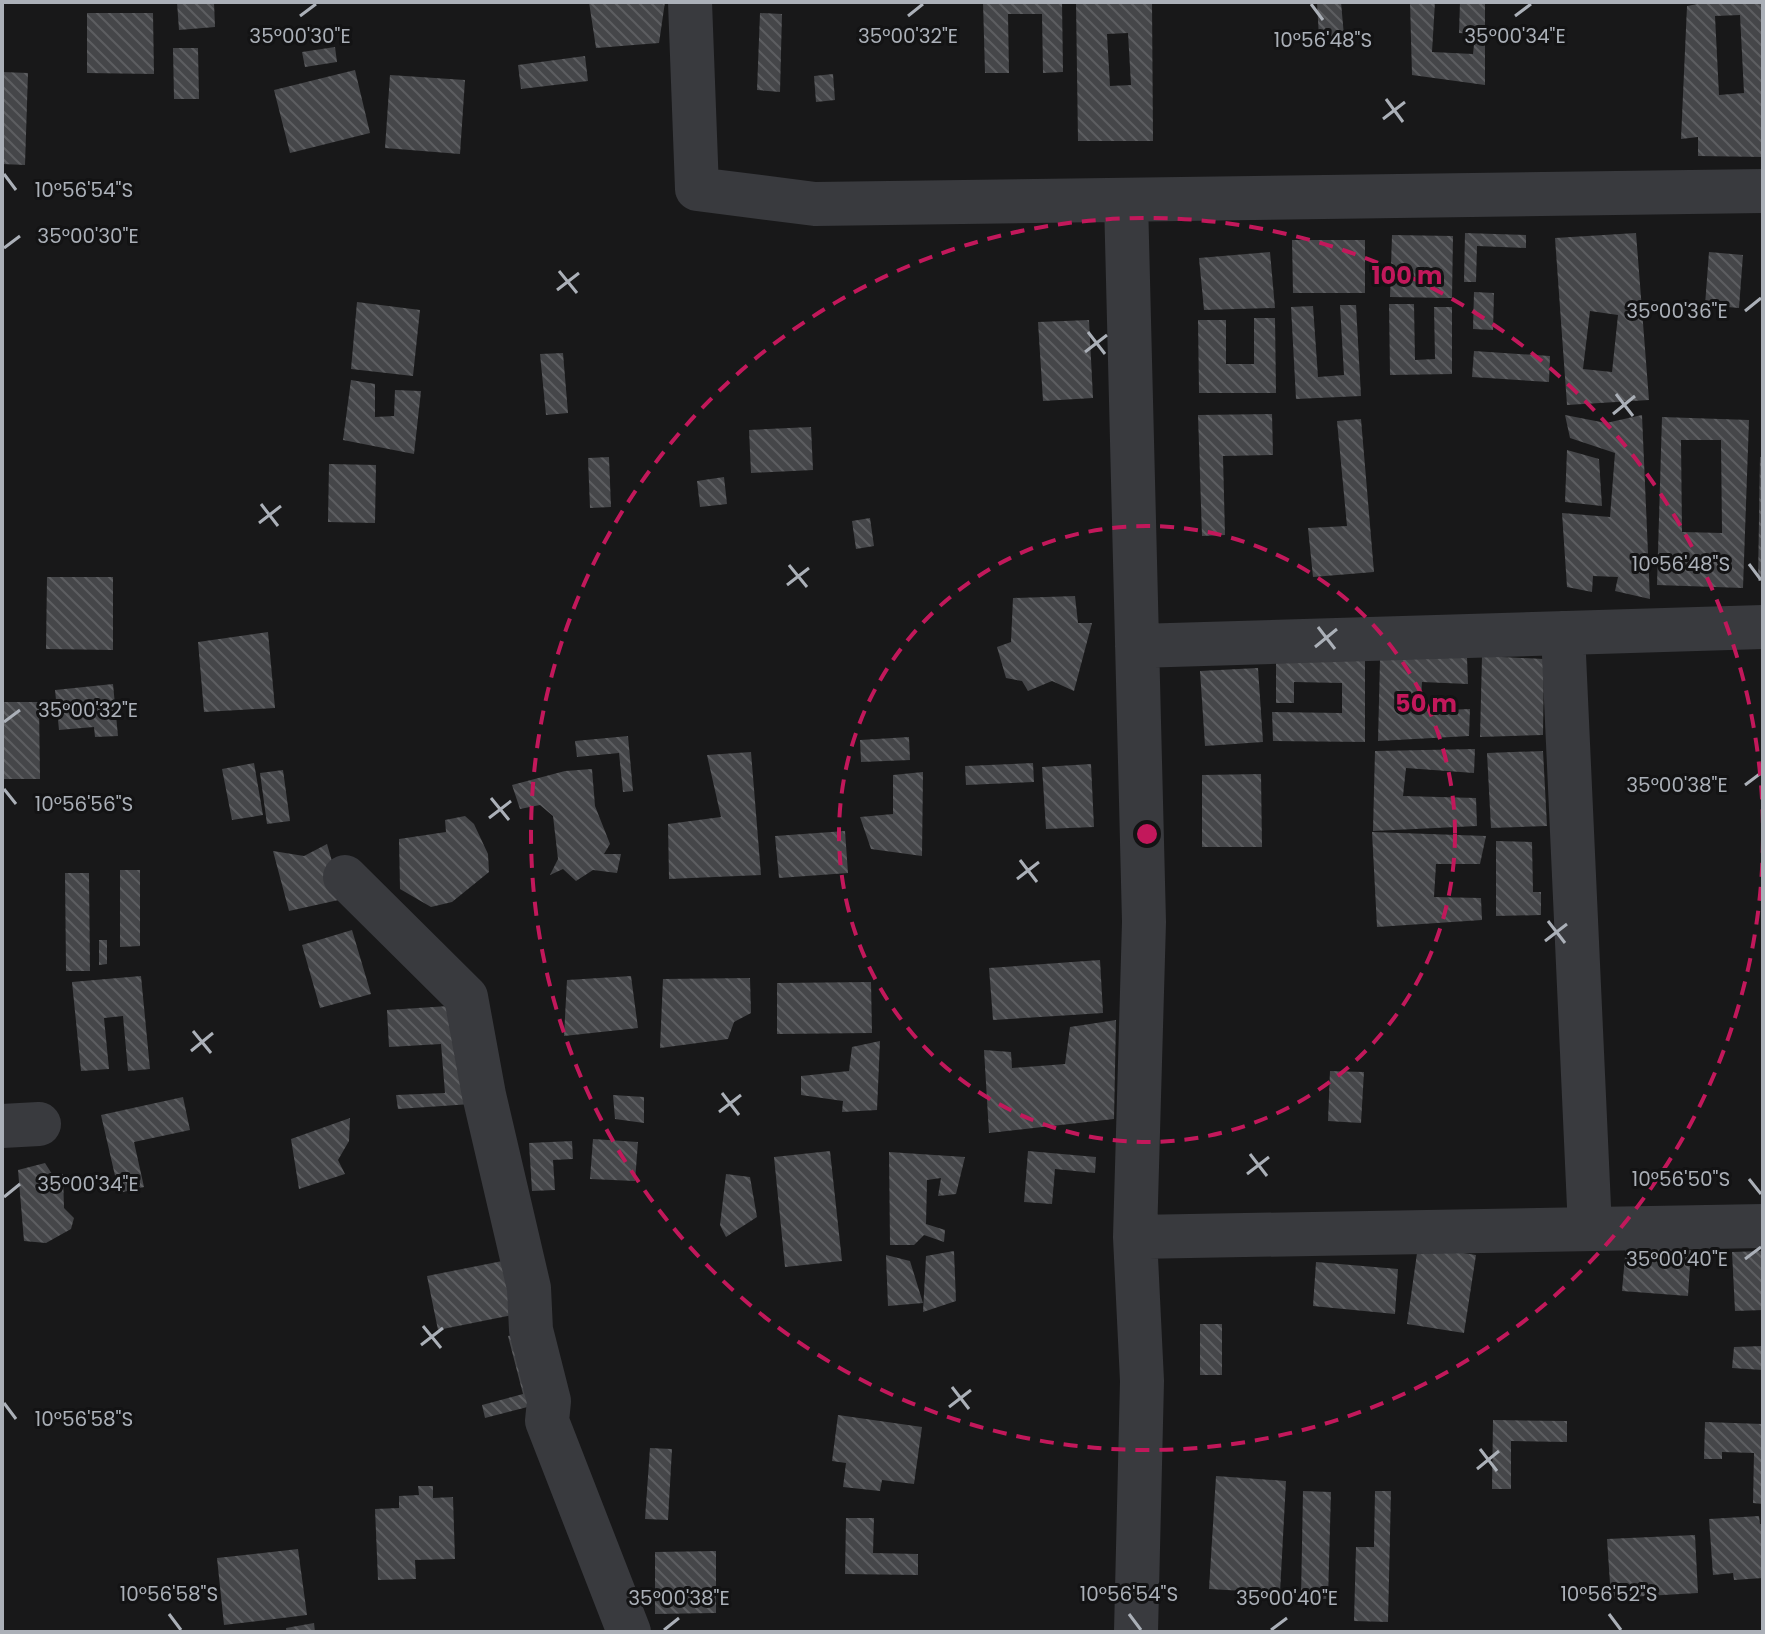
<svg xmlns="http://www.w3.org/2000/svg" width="1765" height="1634" font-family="Poppins,sans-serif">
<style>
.building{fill:url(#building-back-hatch);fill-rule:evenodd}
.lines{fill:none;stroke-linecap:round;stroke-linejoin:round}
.minor{stroke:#393a3e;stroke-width:44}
.ticks{fill:none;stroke:#abb0b8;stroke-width:3}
.ring{fill:none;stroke:#c2185b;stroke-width:4;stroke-dasharray:14 10}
.ticks-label{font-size:20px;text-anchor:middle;fill:#abb0b8;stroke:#131314;stroke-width:6;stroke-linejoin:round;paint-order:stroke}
.centre{fill:#c2185b;stroke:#131314;stroke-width:4}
.ring-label{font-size:24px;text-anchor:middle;font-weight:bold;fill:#c2185b;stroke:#131314;stroke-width:6;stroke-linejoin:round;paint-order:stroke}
</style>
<defs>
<pattern id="building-back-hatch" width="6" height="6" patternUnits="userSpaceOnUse" patternTransform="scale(2)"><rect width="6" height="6" fill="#454649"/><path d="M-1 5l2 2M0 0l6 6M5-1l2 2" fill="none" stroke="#5d5e61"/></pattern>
</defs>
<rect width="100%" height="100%" fill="#181819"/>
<!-- building -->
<path class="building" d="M177,2H214L215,27L179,30Z
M589,2H665L659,43L596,48Z
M983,2H1062L1063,72L1043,73L1042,14H1008L1009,73H985Z
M1076,2H1152L1153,141H1078ZM1128,33L1131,85L1110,86L1107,34Z
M1317,2H1341L1344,36L1319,38Z
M1410,2H1435L1432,52L1473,54L1475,34L1459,33L1460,2H1485V85L1412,75Z
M1708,2H1763V157L1698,156V137L1681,139L1687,6ZM1740,15L1744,93L1719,95L1715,16Z
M87,13H153L154,74L87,73Z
M760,13L782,14L780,92L757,90Z
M335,47L337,62L305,67L302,52Z
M173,48H198L199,99H174Z
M585,56L588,81L521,89L518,65Z
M355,70L370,133L290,153L274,90Z
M2,72L28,73L25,165L2,164Z
M833,74L835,100L816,102L814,76Z
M390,75L465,80L460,154L385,148Z
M1465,233L1526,235V248L1477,246L1476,282H1464Z
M1636,233L1649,400L1567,405L1555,238ZM1590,311L1618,315L1612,372L1583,369Z
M1392,235L1453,236L1452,298L1390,297Z
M1292,240H1365V293H1293Z
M1270,252L1275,308L1204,310L1199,258Z
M1709,252L1743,255L1739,308L1705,305Z
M1474,292L1494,293L1493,330L1473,329Z
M357,302L420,310L413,376L351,369Z
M1389,304H1414L1415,360L1435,359L1434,307H1452V374L1390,375Z
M1340,305H1356L1361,396L1296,399L1291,307L1313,306L1318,377L1344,375Z
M1254,318H1275L1276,393H1199L1198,320H1226V364H1254Z
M1089,320L1093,398L1043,401L1038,322Z
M1474,351L1550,356L1549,382L1472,377Z
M563,353L568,413L546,415L540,354Z
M351,380L375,384V417L394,416L395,390L421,391L414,454L343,440Z
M1272,414L1273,455L1223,456L1225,535L1202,536L1198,415Z
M1565,415L1606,423L1642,415L1650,599L1615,591L1618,577L1593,576L1592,592L1567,587L1562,513L1610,517L1615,453L1570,438Z
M1662,417L1749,420L1743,588L1657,585ZM1681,440H1721L1722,533L1682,532Z
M1361,419L1374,572L1313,577L1308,528L1347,526L1337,421Z
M811,427L813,470L751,473L749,430Z
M1567,450L1599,459L1602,506L1565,502Z
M609,457L611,507L590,508L588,458Z
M1760,457H1763V581H1758Z
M329,464L376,465L375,523L328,522Z
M724,477L727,504L700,507L697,481Z
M870,518L874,546L856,549L852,521Z
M47,577H113V650L46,649Z
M1075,596L1078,623H1092L1074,691L1052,681L1028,691L1022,681L1006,678L997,647L1011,642L1013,598Z
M268,632L275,708L204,712L198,642Z
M1482,656L1544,659L1543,735L1480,737Z
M1467,657L1468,684L1422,682L1420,711L1470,709L1469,736L1378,741L1380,660Z
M1276,658L1365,659V742L1273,741L1272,712L1342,713V683L1294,682V703H1276Z
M1258,668L1263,742L1205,746L1200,671Z
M113,684L118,736L95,737L94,727L59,730L55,690Z
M2,702H39L40,779H2Z
M628,736L633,791L623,792L619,753L577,757L575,741Z
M909,737L910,760L861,762L860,740Z
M1475,749L1474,773L1406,768L1403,796L1476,798L1477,826L1373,831L1375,751Z
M1543,751L1547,826L1491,828L1487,753Z
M751,752L761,875L669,879L668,824L721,817L707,755Z
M254,763L263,815L232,820L222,769Z
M1033,763L1034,782L966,785L965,766Z
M1091,764L1094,827L1046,829L1042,767Z
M592,769L595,806L610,844L604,854H621L617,873L593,870L576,881L563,869L550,875L558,859L553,816L540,805L520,809L512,785L565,771Z
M283,770L290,821L267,824L260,773Z
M923,772L922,856L871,849L860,817L893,814V775Z
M1261,774L1262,847H1202V775Z
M465,816L474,824L488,854L489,872L452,902L431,907L400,889L399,839L446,832L445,820Z
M845,831L848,873L779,878L775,836Z
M1372,832L1486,836L1480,864H1436L1434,897L1481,898L1482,920L1377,927Z
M1496,841L1532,842L1533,892H1541V915L1496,916Z
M327,844L343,899L289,911L273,851L304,856Z
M120,870H140V946L120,947Z
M65,873H89L90,971H66Z
M352,930L371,994L320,1008L302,945Z
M99,940H107V964L99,965Z
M1100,960L1103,1013L993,1020L989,968Z
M141,976L150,1069L128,1071L123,1016L104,1018L109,1069L81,1071L72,982Z
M631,976L638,1028L564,1036L567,980Z
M750,978L751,1013L734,1022L728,1039L660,1048L663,979Z
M871,982L872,1033L777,1034V983Z
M464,1005L471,1104L398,1109L396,1095L445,1093L441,1044L389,1047L387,1010Z
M1116,1020L1114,1119L989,1133L984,1050L1011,1052L1012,1068L1065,1064L1070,1027Z
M880,1041L877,1110L842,1112L843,1101L801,1095V1076L849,1071L852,1047Z
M1330,1071L1364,1072L1361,1123L1328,1121Z
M613,1095L644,1097V1123L615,1119Z
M183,1097L190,1130L134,1142L144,1187L119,1193L101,1115Z
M350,1118L349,1141L338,1160L345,1174L299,1189L291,1139Z
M593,1139L638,1142L635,1181L590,1179Z
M572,1141L573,1159L553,1160L555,1190L532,1191L529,1143Z
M830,1151L842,1261L785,1267L774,1157Z
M1028,1151L1096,1157L1095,1173L1055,1169L1052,1204L1024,1202Z
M889,1152L965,1157L956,1194L938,1196L941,1178L927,1180L926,1224L945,1230L944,1242L924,1235L914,1245H890Z
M45,1163L52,1174H63L64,1208L74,1218L71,1229L46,1243L24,1241L18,1170Z
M726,1174L750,1177L757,1217L726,1237L720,1225Z
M1626,1245L1691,1250L1688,1296L1622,1291Z
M1418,1246L1476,1255L1464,1333L1407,1324Z
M954,1251L956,1301L923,1312L926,1256Z
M1763,1251V1310L1735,1311L1732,1252Z
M886,1255L910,1261L923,1303L888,1306Z
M512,1259L523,1313L438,1330L427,1276Z
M1316,1262L1398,1269L1395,1314L1313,1306Z
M1200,1324H1222V1375H1200Z
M528,1331L547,1402L485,1418L482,1405L523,1394L508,1336Z
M1763,1346V1370L1732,1368L1734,1347Z
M838,1415L922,1427L914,1484L882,1480L880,1491L843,1487L846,1463L832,1461Z
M1493,1420L1567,1421V1442L1511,1441V1489H1492Z
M1705,1422L1763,1424V1504L1753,1503L1754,1453L1722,1452V1459H1704Z
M650,1448L672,1449L668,1520L645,1519Z
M1216,1476L1286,1481L1280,1593L1209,1589Z
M418,1486H433V1498L453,1497L455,1559L415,1560L416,1579L378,1580L375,1509L399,1508V1496L419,1495Z
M1303,1491L1331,1492L1328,1599L1301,1598Z
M1375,1491H1391L1388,1622L1354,1621L1356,1547H1374Z
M1759,1516L1760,1524H1763V1578L1734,1580L1733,1573L1713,1575L1709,1519Z
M846,1518H874L873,1553L918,1554V1575L845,1574Z
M1695,1535L1698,1593L1611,1598L1607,1539Z
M298,1549L307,1615L224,1625L217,1558Z
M716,1551V1613L655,1614V1552Z
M314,1623L315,1632H287L286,1628Z"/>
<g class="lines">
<!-- minor -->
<path class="minor" d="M690,2L697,189L815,204L1763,191
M1126,200L1144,922L1135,1237L1142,1381L1136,1632
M1563,633L1590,1229
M1137,646L1763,627
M345,877L466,997L484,1095L529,1288L531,1330L549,1401L547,1421L629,1632
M2,1126L39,1124
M1135,1237L1763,1226"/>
</g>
<!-- ticks -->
<path class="ticks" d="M1311,4L1323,20M300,16L316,4M908,16L923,4M1515,16L1531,4M1386,99L1403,122M1383,119L1405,102M4,174L16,190M4,248L20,236M559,271L577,293M557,290L579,273M1745,311L1761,298M1088,332L1105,354M1085,352L1107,335M1616,394L1633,416M1613,414L1635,396M261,504L278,526M259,523L281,506M1749,564L1761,580M789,565L807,587M787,585L809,568M1318,627L1335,649M1315,647L1337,629M4,722L20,710M1745,785L1761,773M4,789L16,804M491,798L509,820M489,818L511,801M1020,860L1037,882M1017,879L1039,862M1548,921L1565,943M1545,941L1567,924M193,1031L211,1053M191,1051L213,1033M722,1093L739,1115M719,1112L741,1095M1250,1154L1267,1176M1247,1174L1269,1157M1749,1179L1761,1194M4,1197L20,1184M1745,1259L1761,1247M423,1326L441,1348M421,1345L443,1328M952,1387L969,1409M4,1403L16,1419M949,1407L971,1390M1480,1449L1497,1471M1477,1469L1499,1451M169,1614L181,1630M1129,1614L1141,1630M1609,1614L1621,1630M664,1630L679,1618M1271,1630L1287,1618"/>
<!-- distance rings -->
<g class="ring">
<circle cx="1147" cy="834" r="308"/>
<path d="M1763 839A616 616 0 1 1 1763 829"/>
</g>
<g class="ticks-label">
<text x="300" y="43">35°00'30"E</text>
<text x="908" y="43">35°00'32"E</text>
<text x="1515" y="43">35°00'34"E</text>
<text x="1323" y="47">10°56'48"S</text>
<text x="84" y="197">10°56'54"S</text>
<text x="88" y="243">35°00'30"E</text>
<text x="1677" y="318">35°00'36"E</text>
<text x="1681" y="571">10°56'48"S</text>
<text x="88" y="717">35°00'32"E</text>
<text x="1677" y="792">35°00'38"E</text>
<text x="84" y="811">10°56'56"S</text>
<text x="1681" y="1186">10°56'50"S</text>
<text x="88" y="1191">35°00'34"E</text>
<text x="1677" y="1266">35°00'40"E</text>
<text x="84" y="1426">10°56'58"S</text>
<text x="169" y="1601">10°56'58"S</text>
<text x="1129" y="1601">10°56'54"S</text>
<text x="1609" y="1601">10°56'52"S</text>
<text x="679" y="1605">35°00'38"E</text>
<text x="1287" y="1605">35°00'40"E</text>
</g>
<circle cx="1147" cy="834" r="12" class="centre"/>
<g class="ring-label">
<text x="1407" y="284">100 m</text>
<text x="1426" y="712">50 m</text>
</g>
<!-- border -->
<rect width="1765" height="1634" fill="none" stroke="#abb0b8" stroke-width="8"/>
</svg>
